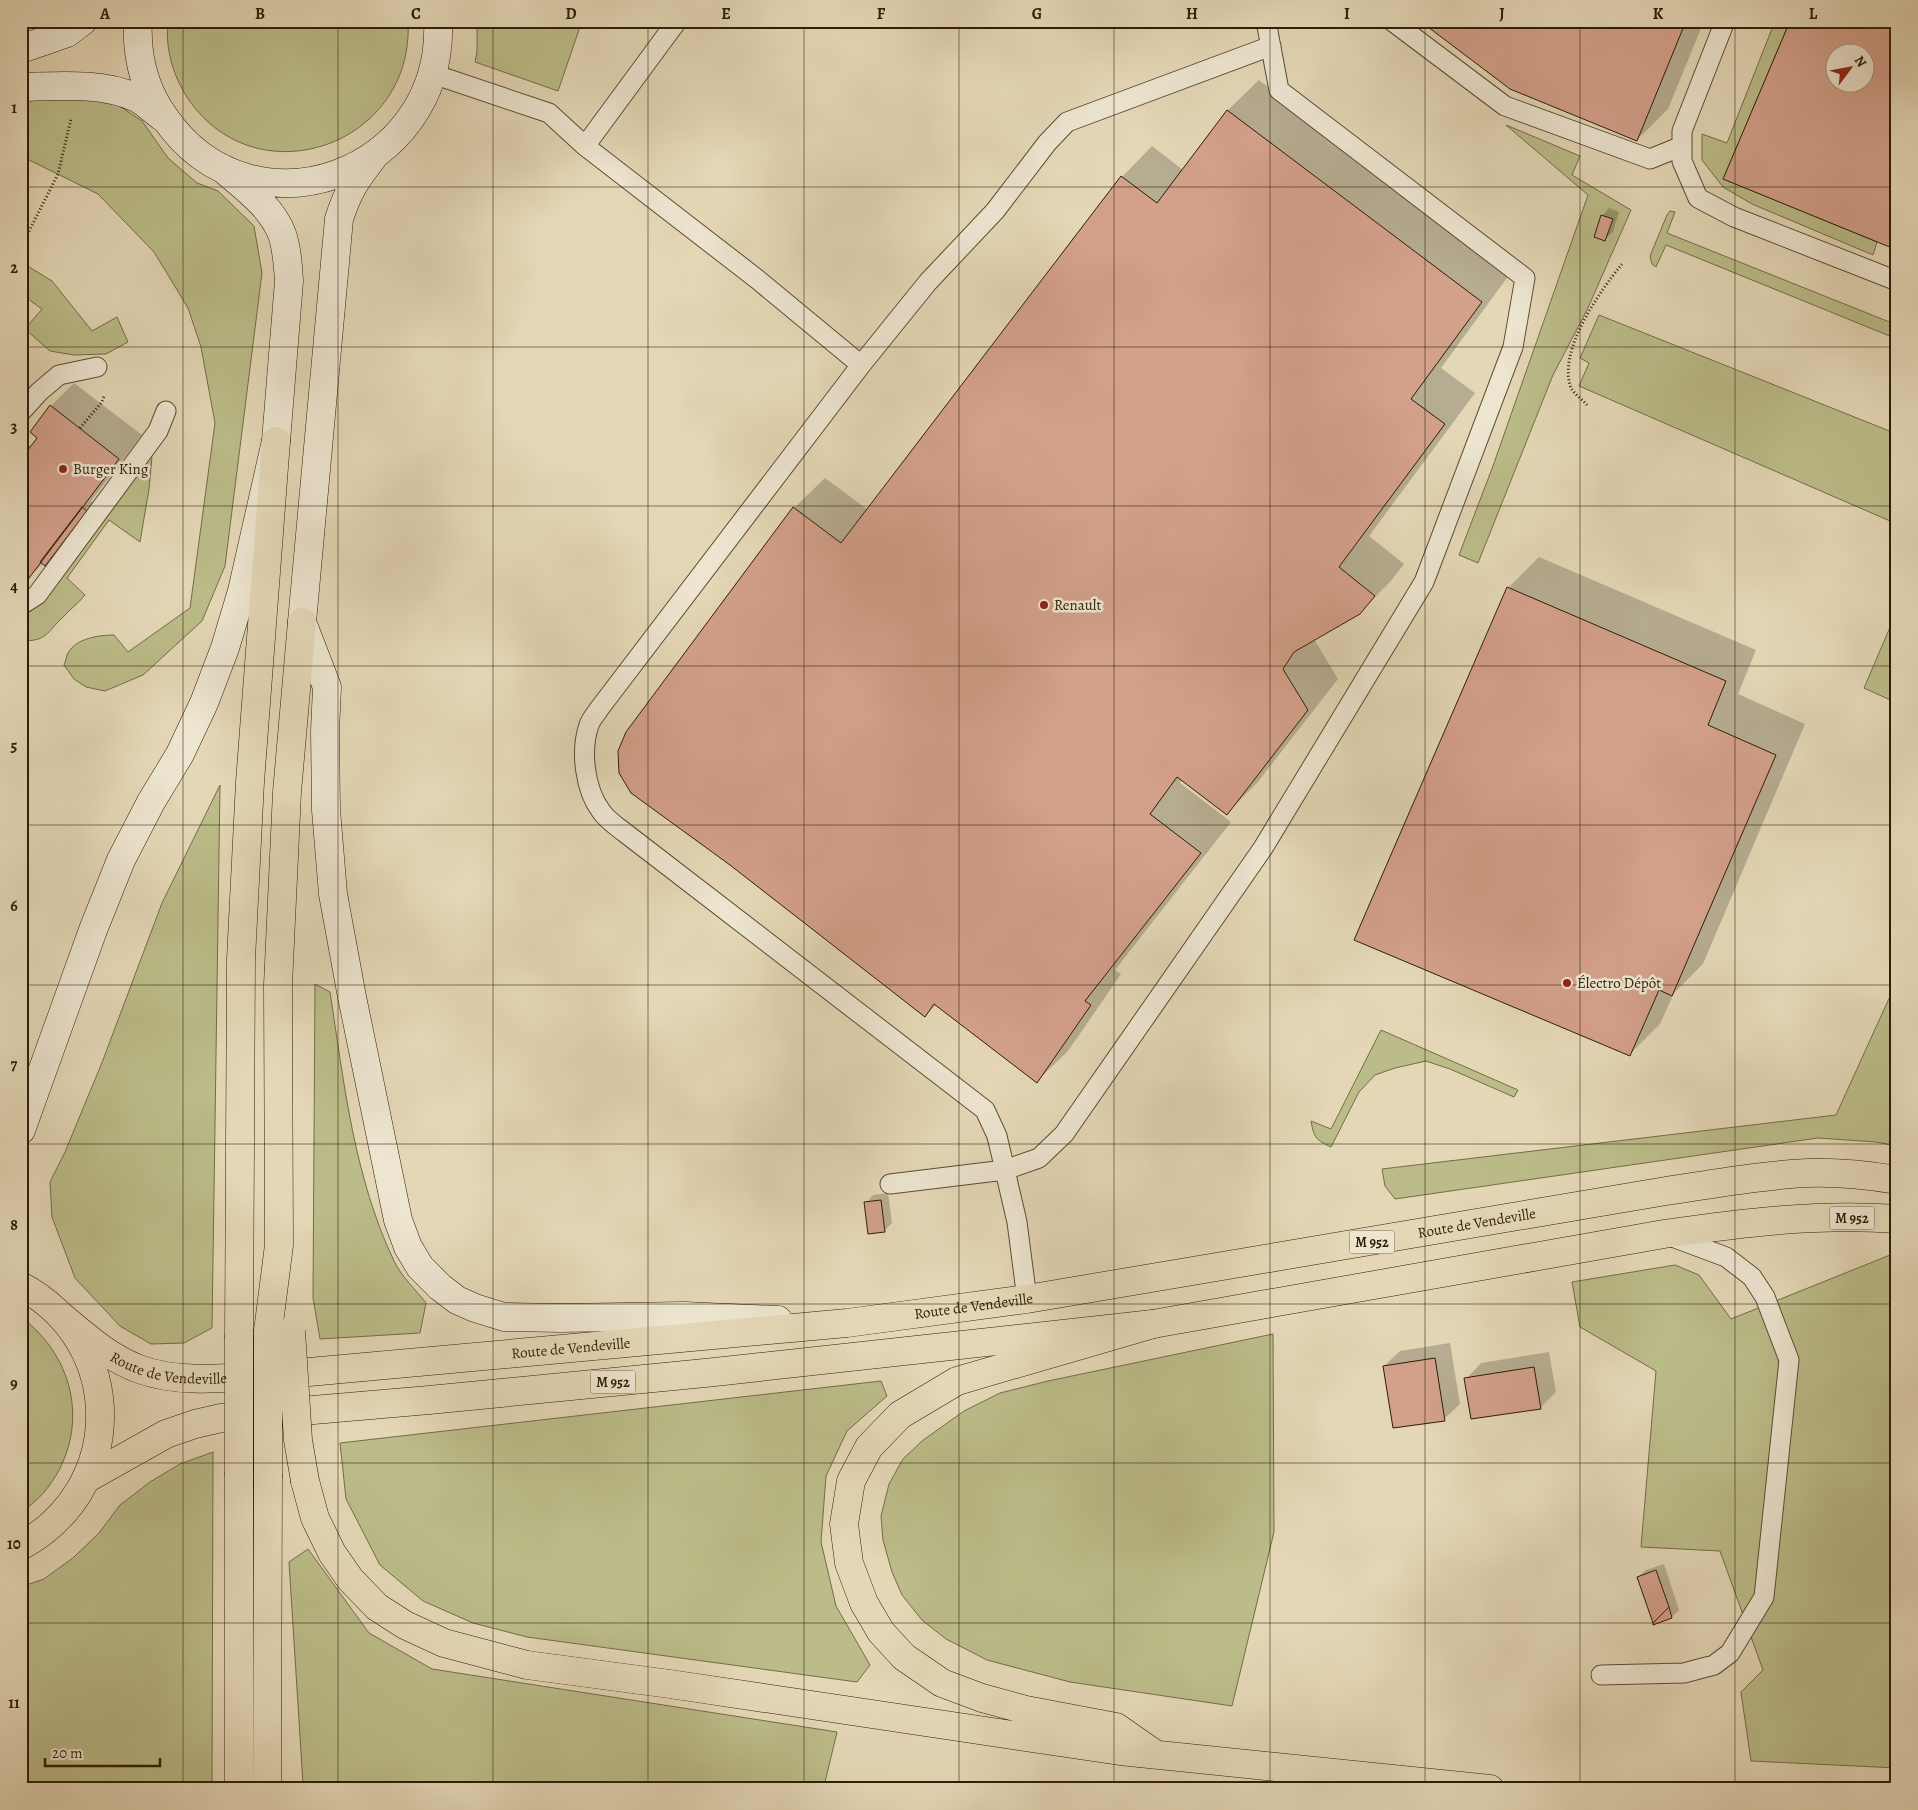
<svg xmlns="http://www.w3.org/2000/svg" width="1918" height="1810" font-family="Alegreya,serif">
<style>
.green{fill:#bbbc89;stroke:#746c48}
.shadow{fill:#0003;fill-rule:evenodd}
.building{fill:#d3a08a;stroke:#2d1d06;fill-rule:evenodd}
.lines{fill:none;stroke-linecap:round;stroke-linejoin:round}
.lane-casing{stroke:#5b4c32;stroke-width:21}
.secondary-casing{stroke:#2d1d06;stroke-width:29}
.primary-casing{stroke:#2d1d06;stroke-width:29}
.highway-casing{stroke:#2d1d06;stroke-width:29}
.path{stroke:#2d1d06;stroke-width:3;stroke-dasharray:1 2.5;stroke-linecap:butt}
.lane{stroke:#ede5d0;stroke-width:19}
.secondary{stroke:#ede5d0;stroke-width:28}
.primary{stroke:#e4d7b6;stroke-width:28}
.highway{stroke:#e4d7b6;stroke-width:28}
.highway-bridge-casing{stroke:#2d1d06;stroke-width:29;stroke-linecap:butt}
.highway-bridge{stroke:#e4d7b6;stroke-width:28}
.grid{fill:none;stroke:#2d1d06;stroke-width:1;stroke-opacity:0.55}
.poi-dot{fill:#8f2418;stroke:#ede5d0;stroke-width:2}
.labels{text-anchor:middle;stroke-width:5;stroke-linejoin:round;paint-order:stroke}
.shield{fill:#ede5d0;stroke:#675943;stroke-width:1}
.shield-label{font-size:14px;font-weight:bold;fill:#2d1d06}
.poi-label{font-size:15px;fill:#2d1d06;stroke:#ede5d0;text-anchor:start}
.street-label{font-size:15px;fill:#2d1d06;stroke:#ede5d0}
.neatline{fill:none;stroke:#2d1d06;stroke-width:2}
.grid-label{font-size:16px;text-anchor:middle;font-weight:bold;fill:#2d1d06}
</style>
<rect width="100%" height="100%" fill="#e4d7b6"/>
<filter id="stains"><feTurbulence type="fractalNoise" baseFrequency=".004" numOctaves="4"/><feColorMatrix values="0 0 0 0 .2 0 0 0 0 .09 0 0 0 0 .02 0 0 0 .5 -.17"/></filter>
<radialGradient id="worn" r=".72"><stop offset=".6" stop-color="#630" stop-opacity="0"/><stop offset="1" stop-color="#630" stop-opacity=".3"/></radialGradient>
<!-- green -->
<path class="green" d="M168,21H408C415,147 252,202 185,94C172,72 165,46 168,21Z
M477,21H582L558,91L475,62L477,52Z
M1775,21H1790L1724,179L1877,242L1873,255L1752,204L1723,187L1702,160V134L1727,143Z
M21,98L89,99L118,105L142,121L168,158L197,183L218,191L254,226L262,273L225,566L202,621L143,675L105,691L86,687L74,679L64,665C66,661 66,657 68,653C76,638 100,635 114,635L128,652L190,608L215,423L201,347L188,308L154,252L98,194L21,156Z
M1506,125L1580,156L1572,175L1631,210L1587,310L1553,375L1478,563L1459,555L1493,466L1588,195Z
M1670,211L1675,212L1667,233L1897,325V339L1666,245L1656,267L1652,264L1650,256L1667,215Z
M21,262L52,281L92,331L117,317L128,342L106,354L74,355L50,351L25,329L42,309L21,294Z
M1599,315L1897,434V524L1579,386L1589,363L1580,358Z
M150,455L152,457L149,489L140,542L109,520L67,578L85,595C78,604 70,609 63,617C46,633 48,641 21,641V615L31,611L45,595Z
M1897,611V703L1864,688Z
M220,785L212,1328L184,1343L151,1344L120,1326L75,1278L52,1217L50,1182L65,1152L103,1060L162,903Z
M1897,981V1146L1876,1142L1818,1138L1395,1199L1385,1186L1382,1169L1836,1115Z
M315,984L330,992C344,1083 354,1177 394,1261C401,1276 416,1290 426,1303L420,1333L320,1339L313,1298Z
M1381,1030L1518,1090L1514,1097L1450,1069L1426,1061L1395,1068L1375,1075L1359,1092L1331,1147C1316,1140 1314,1138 1311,1121L1331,1129Z
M1890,1255L1897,1257V1768L1751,1761L1741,1692L1763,1670L1720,1551L1641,1547L1656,1371L1580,1327L1572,1282L1675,1265L1699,1275L1731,1319Z
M21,1317C76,1358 90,1430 49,1486C41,1497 31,1505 21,1513Z
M1273,1334L1274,1532L1232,1706L1070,1682L987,1660L946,1639L922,1620L902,1595L892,1572L883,1540L881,1516L889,1484L903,1459L922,1441L964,1411L1000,1393L1048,1381Z
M881,1381L887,1396L847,1431L826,1476L821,1542L836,1606L870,1665L857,1682L527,1637L473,1623L423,1601L380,1565L346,1499L340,1443Z
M213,1452L212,1787L21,1788V1587L44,1579L74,1557L99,1533L120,1505L150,1482L180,1464Z
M308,1549L369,1633L432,1669L837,1732L825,1782L303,1784L289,1562Z"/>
<!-- shadow -->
<path class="shadow" d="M1422,21H1704L1668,109L1637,140Z
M1791,21H1897V249ZM1836,52H1866V82H1836Z
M1259,80L1512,271L1441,368L1475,393L1369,536L1404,564L1390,582L1359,613L1314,639L1338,679L1257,783L1227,813L1182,779L1180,783L1231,822L1115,970L1121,974L1068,1051L1037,1081L936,1005L925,1015L794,508L825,478L868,510L1122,177L1152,146L1183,170L1228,110Z
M1609,208L1619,212L1613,232L1605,239L1602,216Z
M74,383L142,435L91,501L93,503L52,557L45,564L43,563L22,584L21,451L28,444L32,447L39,437L51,406Z
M1539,557L1756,650L1738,694L1805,724L1703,964L1674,993L1660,1024L1629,1055L1508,588Z
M888,1193L892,1223L885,1230L866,1203L873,1195Z
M1450,1343L1460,1404L1444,1419L1384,1366L1400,1351Z
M1549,1352L1556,1392L1540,1408L1466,1379L1481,1363Z
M1664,1564L1679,1610L1672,1617L1654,1623L1638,1577L1646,1570Z"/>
<!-- building -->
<path class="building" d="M1420,21H1686L1637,141L1510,89Z
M1790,21H1897V250L1723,179ZM1836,52H1866V82H1836Z
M1227,110L1482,302L1411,399L1445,424L1339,567L1375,596L1360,614L1294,652L1283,669L1308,710L1227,815L1177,777L1150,814L1201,853L1085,1001L1091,1005L1037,1083L934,1004L925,1017L730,865L631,793L619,773L618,751L626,732L793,507L841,543L1121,176L1157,203Z
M1601,215L1613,219L1605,241L1594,237Z
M50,405L119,459L23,586L21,459L37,438L30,432Z
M82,507L87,511L45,566L40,562Z
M1507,587L1726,681L1708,725L1776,755L1672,996L1659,990L1630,1056L1354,940Z
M881,1200L885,1232L868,1234L864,1202Z
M1435,1358L1445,1421L1393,1428L1383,1366Z
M1534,1367L1541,1409L1471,1419L1464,1378Z
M1656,1570L1669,1607L1653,1623L1637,1577Z
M1669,1607L1672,1618L1653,1625V1623Z"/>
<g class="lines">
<!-- lane casing -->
<g class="lane-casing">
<path id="lane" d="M1392,21L1505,106L1650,159L1682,146
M1725,21L1682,131V161L1698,198L1734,217L1897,281
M433,74L549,113L585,146L757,279L861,365L599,709C596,714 591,719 589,725C580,751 585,790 601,811C606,819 616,826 624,832L985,1110L997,1136L1017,1222L1027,1299
M585,146L677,21
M861,365L928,282L995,211L1047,143L1067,122L1271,46
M21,412L39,392L59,375L97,367
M21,605L37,595L158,431L166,411
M890,1184L1005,1170L1039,1158L1064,1134L1263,848L1424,582L1513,347L1525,278L1279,90L1266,21
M1601,1675L1684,1673L1714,1665L1730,1653L1764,1597L1789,1360L1765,1297L1752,1277L1726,1257L1667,1235"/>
</g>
<!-- secondary casing -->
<g class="secondary-casing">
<path id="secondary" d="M138,21C136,56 145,90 165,118C252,244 445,174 438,21
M21,49L67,33L83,21
M21,87C59,86 102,82 137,98C146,103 154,111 162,117
M374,156C356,179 348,191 339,219L302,622L327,687L325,731L326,810L333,894L352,997L398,1220L408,1247L420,1267L440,1287L457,1300L475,1308L504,1317L560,1318L684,1316L778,1320
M21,1130L93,930L121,860L151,802L180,754L204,703L225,648L242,591L276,441L289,281C288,265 287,249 282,234C271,206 244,187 222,168"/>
</g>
<!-- primary casing -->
<g class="primary-casing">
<g id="primary">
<path d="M21,1286C127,1343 126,1489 21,1546"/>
<path id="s1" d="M61,1316C85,1336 109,1358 139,1369C182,1385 231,1377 276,1375L847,1323L1027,1299L1666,1191C1713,1184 1761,1175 1808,1173C1838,1172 1867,1175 1897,1180"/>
<path d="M86,1479L166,1434L195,1424L221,1418L429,1400L705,1373L1153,1324L1664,1234C1741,1223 1819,1213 1897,1219"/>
</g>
</g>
<!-- highway casing -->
<g class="highway-casing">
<path id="highway" d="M268,1331L279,1245L278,985L287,792L302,622
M239,1335L241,959L250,782L276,441
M239,1475V1789
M305,1481L315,1518L332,1553L350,1579L377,1607L405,1625L444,1643L527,1665L670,1684L1120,1751L1490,1789
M1152,1752L1116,1727L1026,1710L982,1698L942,1683L904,1657L881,1632L864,1603L849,1563L844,1524L851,1481L869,1447L900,1415L957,1381L1153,1324
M267,1789L268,1478"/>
</g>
<!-- path -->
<path class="path" d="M21,247L58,174L71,119
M1587,405C1583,400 1574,394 1571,388C1557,351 1600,291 1622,264
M80,428L102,402L104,396"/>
<!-- lane -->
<use href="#lane" class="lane"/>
<!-- secondary -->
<use href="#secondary" class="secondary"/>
<!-- primary -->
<use href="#primary" class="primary"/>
<!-- highway -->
<use href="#highway" class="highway"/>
<!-- highway-bridge casing -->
<g class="highway-bridge-casing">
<path id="highway-bridge" d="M291,1331L298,1440L305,1481
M239,1335V1475
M268,1478V1331"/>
</g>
<!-- highway-bridge -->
<use href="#highway-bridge" class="highway-bridge"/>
</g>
<!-- grid -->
<path class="grid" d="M183,21V1789M338,21V1789M493,21V1789M648,21V1789M804,21V1789M959,21V1789M1114,21V1789M1270,21V1789M1425,21V1789M1580,21V1789M1735,21V1789M21,187H1897M21,347H1897M21,506H1897M21,666H1897M21,825H1897M21,985H1897M21,1144H1897M21,1304H1897M21,1463H1897M21,1623H1897"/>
<!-- markers -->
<g class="poi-dot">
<circle cx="63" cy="469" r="5"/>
<circle cx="1044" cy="605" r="5"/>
<circle cx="1567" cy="983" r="5"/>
</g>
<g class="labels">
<!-- shield labels -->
<g class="shield">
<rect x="1829.5" y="1206.5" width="45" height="23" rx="4"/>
<rect x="1349.5" y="1230.5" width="45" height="23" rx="4"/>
<rect x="590.5" y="1370.5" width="45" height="23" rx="4"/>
</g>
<g class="shield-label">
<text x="1852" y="1223">M 952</text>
<text x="1372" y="1247">M 952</text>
<text x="613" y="1387">M 952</text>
</g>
<!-- poi labels -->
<g class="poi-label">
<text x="73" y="474">Burger King</text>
<text x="1054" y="610">Renault</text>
<text x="1577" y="988">Électro Dépôt</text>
</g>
<!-- street labels -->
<g class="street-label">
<text dy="5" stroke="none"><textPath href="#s1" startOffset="1444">Route de Vendeville</textPath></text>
<text dy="5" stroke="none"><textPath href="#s1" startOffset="934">Route de Vendeville</textPath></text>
<text dy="5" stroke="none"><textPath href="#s1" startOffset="529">Route de Vendeville</textPath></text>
<text dy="5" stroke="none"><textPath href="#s1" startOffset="124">Route de Vendeville</textPath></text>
</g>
</g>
<!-- margin -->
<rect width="1918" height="1810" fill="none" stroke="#e4d7b6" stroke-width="55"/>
<!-- north arrow -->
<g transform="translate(1850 68) rotate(58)"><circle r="24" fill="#ede5d0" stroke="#a0957f"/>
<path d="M0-4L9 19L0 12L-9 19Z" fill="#8f2418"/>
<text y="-8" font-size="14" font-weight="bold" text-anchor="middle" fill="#2d1d06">N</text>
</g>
<!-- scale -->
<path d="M45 1758v8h115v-8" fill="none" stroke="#2d1d06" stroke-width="2.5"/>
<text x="52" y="1758" font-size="15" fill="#2d1d06" stroke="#ede5d0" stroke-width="4" paint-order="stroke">20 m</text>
<rect x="28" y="28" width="1862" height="1754" class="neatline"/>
<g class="grid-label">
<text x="105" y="19">A</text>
<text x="260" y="19">B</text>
<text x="416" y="19">C</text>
<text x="571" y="19">D</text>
<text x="726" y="19">E</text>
<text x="881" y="19">F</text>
<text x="1037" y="19">G</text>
<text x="1192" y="19">H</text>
<text x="1347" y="19">I</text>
<text x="1502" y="19">J</text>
<text x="1658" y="19">K</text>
<text x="1813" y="19">L</text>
<text x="14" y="113">1</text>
<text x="14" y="273">2</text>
<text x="14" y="432">3</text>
<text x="14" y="592">4</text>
<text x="14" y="751">5</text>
<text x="14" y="911">6</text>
<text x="14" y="1070">7</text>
<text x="14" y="1230">8</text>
<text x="14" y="1389">9</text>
<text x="14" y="1549">10</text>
<text x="14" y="1708">11</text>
</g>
<rect width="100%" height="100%" filter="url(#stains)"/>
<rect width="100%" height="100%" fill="url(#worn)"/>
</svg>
